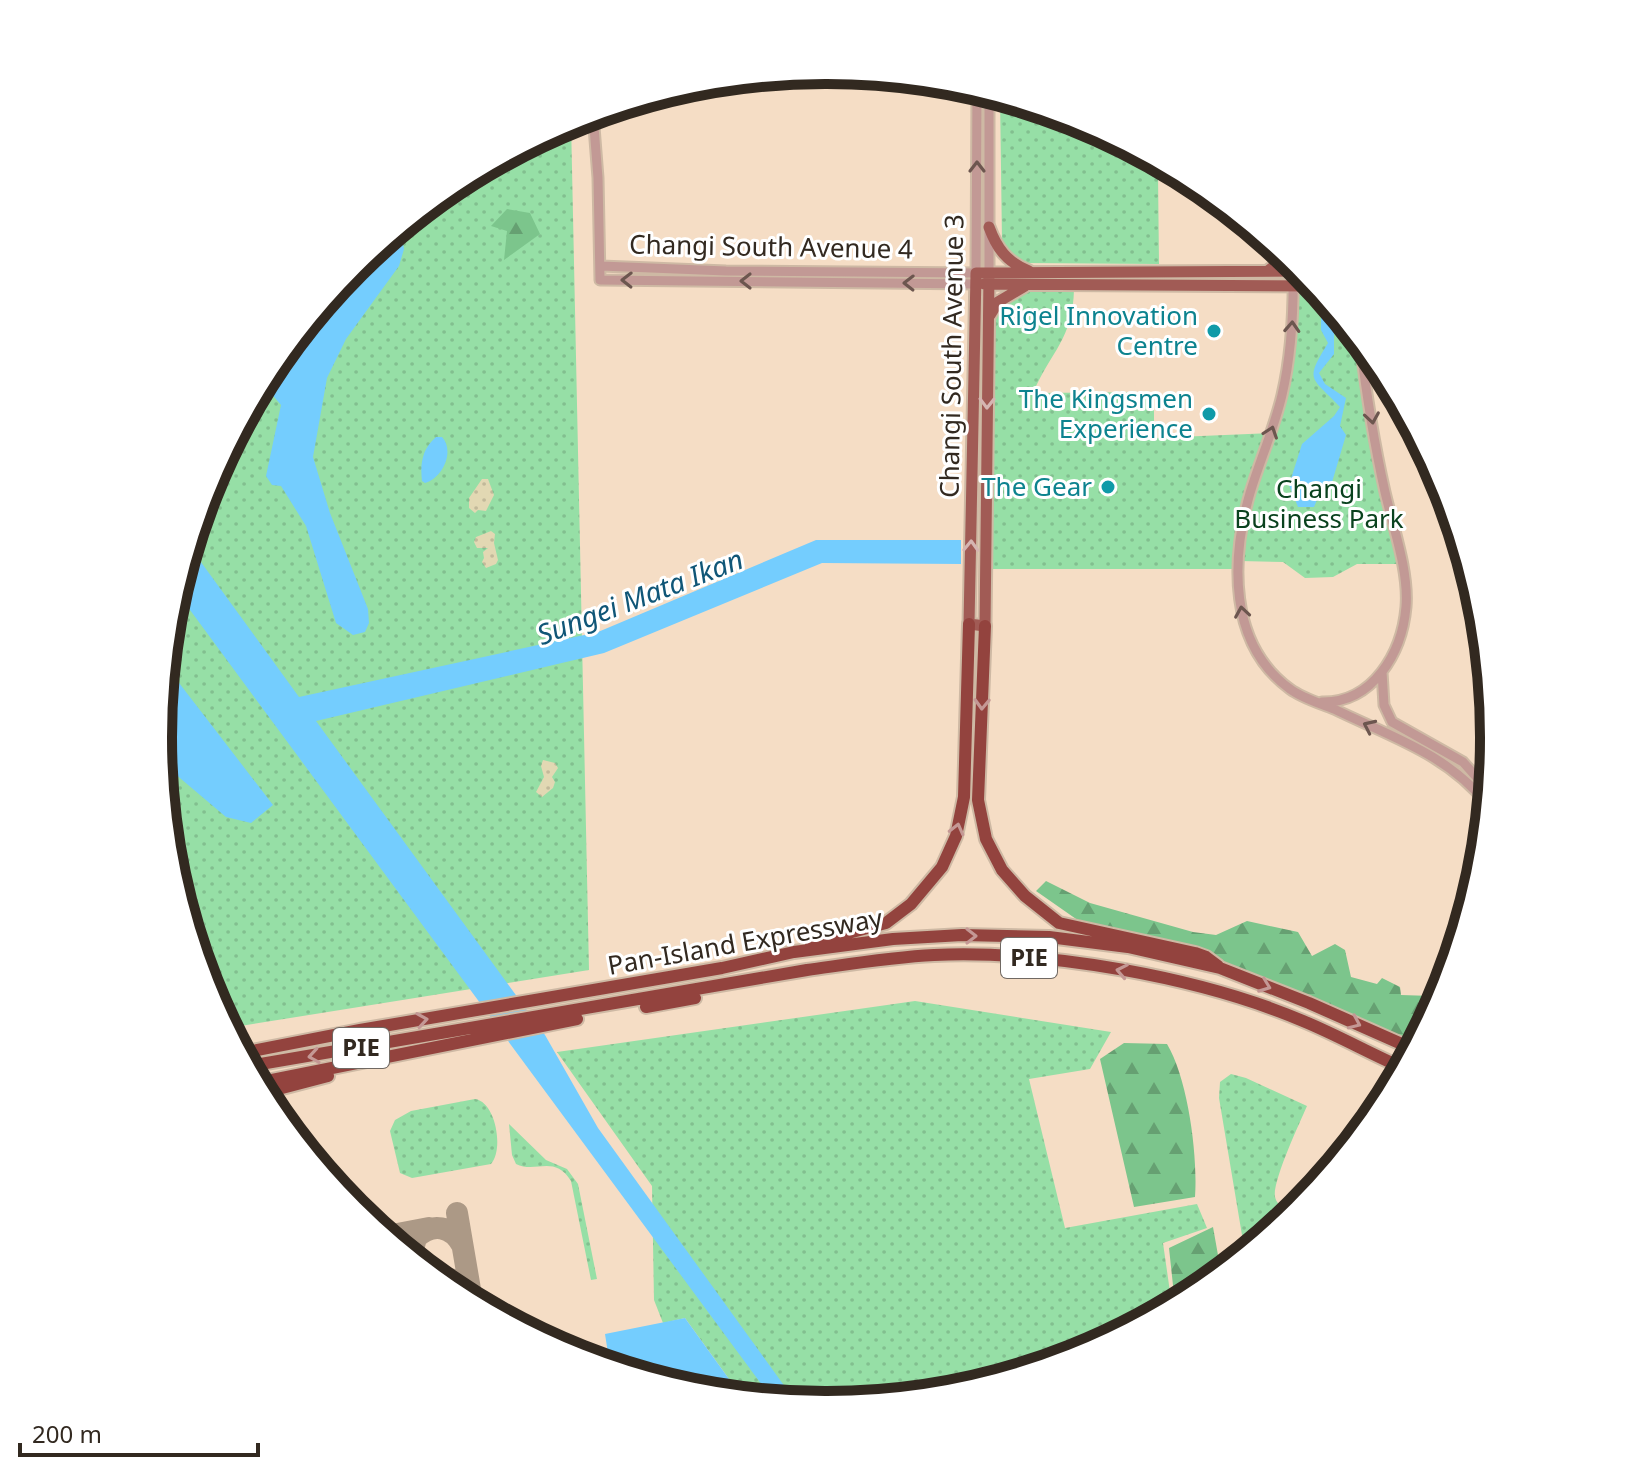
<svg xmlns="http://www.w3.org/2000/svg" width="1652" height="1475" font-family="'Noto Sans',sans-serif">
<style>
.grass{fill:url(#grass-dots)}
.forest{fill:url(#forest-firs)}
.sand{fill:url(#sand-dots)}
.water{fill:#74cdfe}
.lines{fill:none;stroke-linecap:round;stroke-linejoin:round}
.taxiway{stroke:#ac9986;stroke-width:22}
.minor-casing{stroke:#ceb9a4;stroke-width:13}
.major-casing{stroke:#ceb9a4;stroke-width:15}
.highway-casing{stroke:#ceb9a4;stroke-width:16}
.minor{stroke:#c29995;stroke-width:9}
.major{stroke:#a15b55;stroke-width:11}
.highway{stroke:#93433e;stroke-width:12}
.oneway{stroke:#6c564f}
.oneway2{stroke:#d5b5b2}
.oneway3{stroke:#c49895}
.culture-dot{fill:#0f9aa8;stroke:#fff;stroke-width:3}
.labels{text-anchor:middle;stroke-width:6;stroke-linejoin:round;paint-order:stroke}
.shield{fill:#fff;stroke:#706963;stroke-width:2}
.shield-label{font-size:24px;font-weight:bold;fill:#322920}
.street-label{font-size:26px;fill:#322920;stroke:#fff}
.culture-label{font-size:26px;fill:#0d838f;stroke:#fff;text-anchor:end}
.park-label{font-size:26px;fill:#0a421e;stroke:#fff}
.water-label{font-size:28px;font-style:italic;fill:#105677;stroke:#fff}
.rim{fill:none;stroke:#322920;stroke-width:10}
</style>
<defs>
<pattern id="grass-dots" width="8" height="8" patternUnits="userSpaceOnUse" patternTransform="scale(2)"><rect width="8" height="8" fill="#96dfa6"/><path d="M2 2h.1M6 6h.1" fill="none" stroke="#82bf8f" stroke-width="1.8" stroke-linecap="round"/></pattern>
<pattern id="forest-firs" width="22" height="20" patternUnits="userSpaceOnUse" patternTransform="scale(2)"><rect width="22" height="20" fill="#7cc58c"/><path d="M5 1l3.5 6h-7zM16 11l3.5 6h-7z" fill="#66a072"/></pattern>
<pattern id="sand-dots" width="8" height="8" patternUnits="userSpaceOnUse" patternTransform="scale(2)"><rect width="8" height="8" fill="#e2d8b3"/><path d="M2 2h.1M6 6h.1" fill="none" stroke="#c2b99a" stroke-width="1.8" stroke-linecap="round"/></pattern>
</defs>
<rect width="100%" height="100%" fill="#f5ddc5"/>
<!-- grass -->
<path class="grass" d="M1000,96L1082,121L1180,173L1158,174L1159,264L1020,263L1002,242Z
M571,121L589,970L228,1028L209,993L171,867L159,737L171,607L209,482L271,366L354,265L456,182Z
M1029,285L1074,289C1073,339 1051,351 1033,393L1154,392V438L1272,433L1277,414L1293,287L1315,286L1360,341L1401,564H1357L1333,577L1305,578L1283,562L1240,561L1239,569H986L991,312Z
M915,1001L1111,1032L1090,1069L1029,1079L1065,1228L1197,1204L1207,1228L1163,1243L1172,1306L1081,1354L956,1392L826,1405L742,1397L685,1318L663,1323L654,1300L652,1186L557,1052Z
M1231,1074L1246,1078L1307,1106C1300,1122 1272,1182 1275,1197C1277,1206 1287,1210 1294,1213L1245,1253L1219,1098L1220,1082Z
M475,1099C496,1102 504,1150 491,1164L412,1178L400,1173L390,1131L395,1120L411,1111Z
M509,1124L546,1160L567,1169L578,1184L597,1279L591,1280L571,1181C554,1154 536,1174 516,1164L512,1155Z"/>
<!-- forest -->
<path class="forest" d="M507,209L530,213L540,234L504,260L507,231L491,226Z
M1046,881L1090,903L1193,932L1216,935L1247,921L1298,932L1312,956L1335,944L1345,950L1351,977L1377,984L1382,978L1400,987L1401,995L1432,996L1438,1001L1415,1045L1194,949L1089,928L1036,891Z
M1124,1043L1167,1044C1188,1079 1198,1156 1195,1197L1134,1207L1100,1059Z
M1213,1227L1221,1272L1196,1293L1175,1304L1169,1248Z"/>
<!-- sand -->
<path class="sand" d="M482,479H488L494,495L486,511L478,510L475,513L469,508V498Z
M491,531L495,534L494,543L498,560L496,564L486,568L482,562L484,558L483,552L488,548H477L474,542L476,537Z
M543,760L555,763L558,768L552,777L555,782L553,788L542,797L536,792L544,777L541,766Z"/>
<!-- water -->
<path class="water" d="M400,228L404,249L399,266L346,339L327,378L313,457L330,513L368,609L369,623L365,632L353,635L336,623L306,526L281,486L272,485L266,476L281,405L262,383L271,366L354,265Z
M1321,300L1327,301L1334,309V354L1319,373L1325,384L1346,398L1340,426L1346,435L1330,489L1323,486L1314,507H1298L1289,485L1302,444L1334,416L1340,407C1311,376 1304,382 1328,343L1321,330Z
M436,437H442C455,451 443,478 425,483L422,481C420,464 422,449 436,437Z
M816,540H961V564L822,563L604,653L316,721L545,1035L598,1128L796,1402L773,1400L176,591L190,547L299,697L598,632Z
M166,666L273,805L251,823L226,817L161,762L159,737Z
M685,1318L742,1397L695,1392L610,1366L605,1334Z"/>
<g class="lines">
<!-- taxiway -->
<path class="taxiway" d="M457,1213L472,1301
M387,1236L429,1228
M411,1257L416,1238C432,1222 452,1226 462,1245
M439,1279C455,1277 467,1284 471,1300"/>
<!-- minor casing -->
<g class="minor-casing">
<path id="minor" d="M593,114L598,178L600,280L976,284
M1293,262C1294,306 1292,352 1282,395C1274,429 1260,460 1250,493C1231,559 1228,644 1290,689C1302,698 1319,703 1334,709C1389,736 1448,754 1487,804
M601,266L726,271L976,273L977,89
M989,273V93
M1382,672L1384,705L1392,722L1463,762L1488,790
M1322,702C1373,703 1402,653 1406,607C1409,571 1393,527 1385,492C1374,443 1366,392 1360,341"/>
</g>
<!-- major casing -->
<g class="major-casing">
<path id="major" d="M989,227C997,249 1007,262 1029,271
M1269,270L1287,256
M989,273L985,626L969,624L976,273L1302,271
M984,284L1315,286
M990,315L998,302L1025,286"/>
</g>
<!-- highway casing -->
<g class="highway-casing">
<path id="highway" d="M985,626L978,800L986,839L1002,870L1025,896L1059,923L1195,953L1206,957L1218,966
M811,943L886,923L911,904L942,867L956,836L964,797L969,624
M646,1007L695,998
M242,1053L360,1030L722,968L794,952L893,939L962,935L1049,937L1128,947L1220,968L1309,1003L1413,1049
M249,1066L807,970C850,964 892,957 934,955C1047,950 1200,977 1303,1021C1337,1035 1369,1053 1403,1068
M257,1083L577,1019
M263,1093L328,1076"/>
</g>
<!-- minor -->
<use href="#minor" class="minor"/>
<!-- major -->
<use href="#major" class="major"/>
<!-- highway -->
<use href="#highway" class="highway"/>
</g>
<!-- one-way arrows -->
<defs><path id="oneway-chevron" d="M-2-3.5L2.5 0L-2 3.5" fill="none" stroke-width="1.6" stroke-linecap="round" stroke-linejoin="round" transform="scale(2)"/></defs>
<g class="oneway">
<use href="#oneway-chevron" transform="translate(977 167) rotate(-90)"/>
<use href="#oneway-chevron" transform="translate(627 280) rotate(-179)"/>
<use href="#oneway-chevron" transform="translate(746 281) rotate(-180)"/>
<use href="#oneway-chevron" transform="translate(909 283) rotate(-179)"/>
<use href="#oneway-chevron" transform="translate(1292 327) rotate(-87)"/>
<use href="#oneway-chevron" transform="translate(1372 418) rotate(81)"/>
<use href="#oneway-chevron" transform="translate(1271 432) rotate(-71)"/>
<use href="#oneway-chevron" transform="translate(1242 612) rotate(-99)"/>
<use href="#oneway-chevron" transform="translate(1369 726) rotate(-155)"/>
</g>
<g class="oneway2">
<use href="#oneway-chevron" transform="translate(987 403) rotate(91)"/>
<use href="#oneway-chevron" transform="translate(971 546) rotate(-88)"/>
</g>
<g class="oneway3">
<use href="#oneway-chevron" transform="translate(982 704) rotate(92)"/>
<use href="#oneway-chevron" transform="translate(957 829) rotate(-76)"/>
<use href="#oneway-chevron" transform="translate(971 936)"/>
<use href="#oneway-chevron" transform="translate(1122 971) rotate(-169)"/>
<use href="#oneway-chevron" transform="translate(1265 986) rotate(21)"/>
<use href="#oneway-chevron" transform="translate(422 1020) rotate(-9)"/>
<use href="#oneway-chevron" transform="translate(1355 1023) rotate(24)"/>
<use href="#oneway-chevron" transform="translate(314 1056) rotate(171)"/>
</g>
<!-- markers -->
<g class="culture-dot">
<circle cx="1214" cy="331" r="8"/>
<circle cx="1209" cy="414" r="8"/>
<circle cx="1108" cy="487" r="8"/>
</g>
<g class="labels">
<!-- shield labels -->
<g class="shield">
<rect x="1001" y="938" width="56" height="40" rx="6"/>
<rect x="333" y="1028" width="56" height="40" rx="6"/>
</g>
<g class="shield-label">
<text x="1029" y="966">PIE</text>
<text x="361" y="1056">PIE</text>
</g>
<!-- street labels -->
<g class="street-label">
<text transform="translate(771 247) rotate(1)" y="9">Changi South Avenue 4</text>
<text transform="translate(952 356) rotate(-89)" y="9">Changi South Avenue 3</text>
<text transform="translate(745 942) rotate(-10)" y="9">Pan-Island Expressway</text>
</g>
<!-- culture labels -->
<g class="culture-label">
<text x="1198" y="325">Rigel Innovation<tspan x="1198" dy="30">Centre</tspan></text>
<text x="1193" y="408">The Kingsmen<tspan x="1193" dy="30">Experience</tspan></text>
<text x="1092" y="496">The Gear</text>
</g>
<!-- park labels -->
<g class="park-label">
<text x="1319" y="498">Changi<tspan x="1319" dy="30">Business Park</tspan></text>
</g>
<!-- water labels -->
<g class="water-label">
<text transform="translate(640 597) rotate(-21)" y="10">Sungei Mata Ikan</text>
</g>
</g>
<!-- crop -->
<path d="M0 0H1652V1475H0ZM825 84H827A653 653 0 0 1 1480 737V738A653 653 0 0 1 827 1391H825A653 653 0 0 1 172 738V737A653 653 0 0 1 825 84Z" fill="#fff" fill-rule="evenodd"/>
<path class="rim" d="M825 84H827A653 653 0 0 1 1480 737V738A653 653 0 0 1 827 1391H825A653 653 0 0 1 172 738V737A653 653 0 0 1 825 84Z"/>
<!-- scale -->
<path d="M20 1443v12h238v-12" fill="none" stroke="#322920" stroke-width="4"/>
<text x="32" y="1443" font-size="24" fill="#322920" stroke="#ffffff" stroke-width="6" paint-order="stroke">200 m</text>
</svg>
